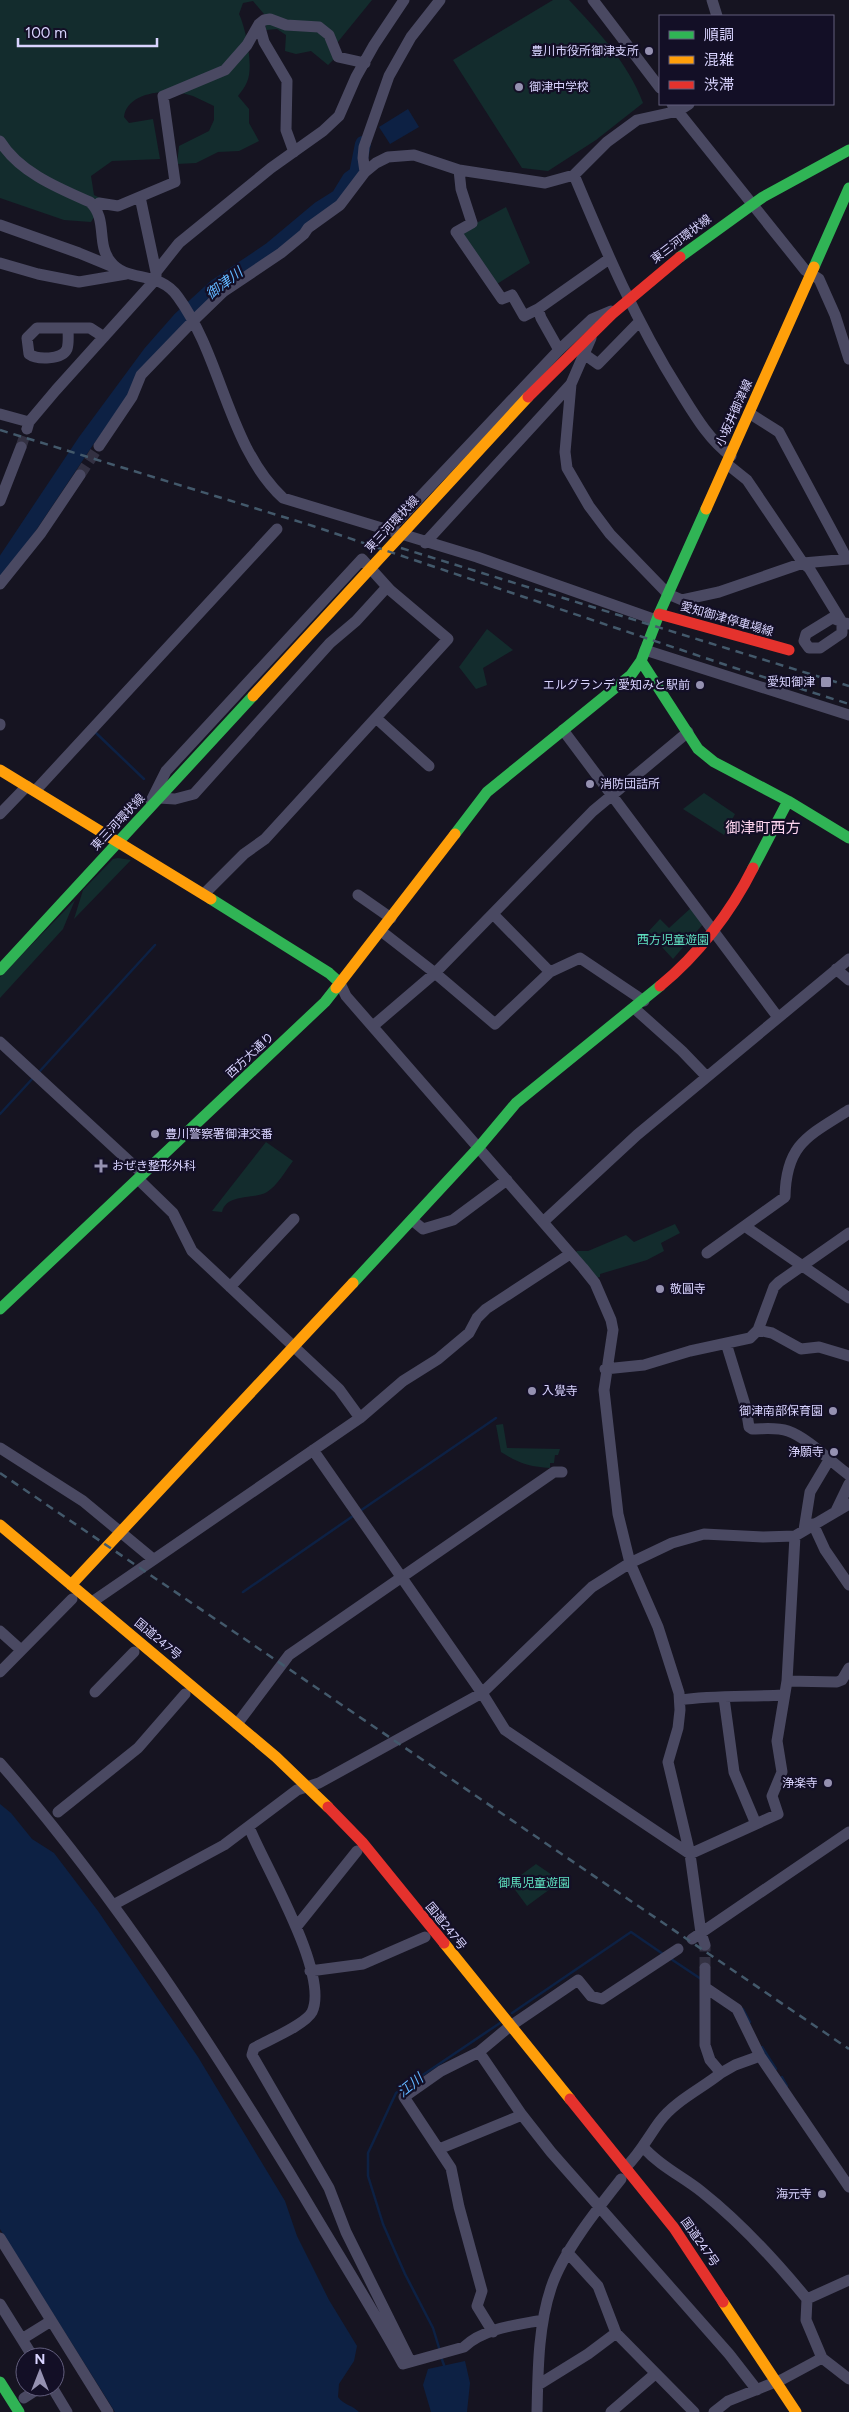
<svg xmlns="http://www.w3.org/2000/svg" width="849" height="2412" font-family="Figtree,'Noto Sans JP',sans-serif">
<style>
.green{fill:#132c2d}
.water{fill:#0d2144}
.lines{fill:none;stroke-linecap:round;stroke-linejoin:round}
.stream{stroke:#0d2144;stroke-width:2.5}
.river{stroke:#0d2144;stroke-width:16}
.street-tunnel{stroke:#333142;stroke-width:11;stroke-dasharray:11 5.5;stroke-linecap:butt}
.street{stroke:#4a4962;stroke-width:11}
.fast{stroke:#30b455;stroke-width:11}
.slow{stroke:#ff9f0a;stroke-width:11}
.jam{stroke:#e5322d;stroke-width:11}
.rail{stroke:#43596b;stroke-width:2.5;stroke-dasharray:8 6;stroke-linecap:butt}
.poi-dot{fill:#9591b1;stroke:#130f26;stroke-width:2}
.labels{text-anchor:middle;stroke-width:4.5;stroke-linejoin:round;paint-order:stroke}
.poi-label{font-size:12px;fill:#d9d4ff;stroke:#130f26;text-anchor:end}
.street-label{font-size:12px;fill:#d9d4ff;stroke:#130f26}
.park-label{font-size:12px;fill:#5fe0c0;stroke:#130f26}
.water-label{font-size:14px;font-style:italic;fill:#62b6ff;stroke:#130f26}
.quarter-label{font-size:15px;fill:#ffd6f0;stroke:#130f26}
</style>
<rect width="100%" height="100%" fill="#161421"/>
<!-- green -->
<path class="green" d="M0,0H372L337,43L335,58L328,65L311,51L296,54L285,51L286,35L277,29L266,30L264,14L253,1L243,3L239,14C246,29 254,67 247,82C245,87 241,92 238,96L249,109V123L259,141L239,151L218,152L196,163L177,164L179,146L209,131L214,120V106C207,103 200,99 193,96C172,88 127,90 124,117L129,123L153,119L160,159L112,161L91,176L94,195L100,198L101,206L91,222L64,220L0,198Z
M553,0H569C598,31 628,63 643,103L596,140L548,171L522,168L453,60Z
M506,207L530,263L497,284L460,232Z
M487,629L513,650L483,668L487,685L476,689L459,667Z
M704,793L735,814L724,835L683,809Z
M118,858L131,860L74,919L83,890L113,859Z
M75,900L63,929L0,998V977Z
M692,907L704,923L673,959L648,932L660,919L669,928Z
M266,1142L293,1161C286,1170 277,1186 267,1192C253,1200 227,1193 222,1212L212,1211Z
M675,1224L680,1233L661,1243L664,1251L647,1260L600,1274V1277L596,1278L575,1253L577,1251H588L626,1235L634,1242Z
M503,1424L507,1448L560,1449L558,1455H555L554,1463H550V1468C530,1467 518,1463 501,1452L496,1425Z
M536,1864L561,1881L527,1906L510,1883Z"/>
<!-- water -->
<path class="water" d="M408,109L419,127L390,144L379,127Z
M0,1804L11,1813L32,1839L54,1853L98,1911L198,2057L285,2201L297,2236L329,2300L357,2346L354,2361L339,2384L338,2397C344,2405 352,2405 359,2412H115L0,2229Z
M465,2361L470,2383L467,2412H431L423,2385L428,2369Z"/>
<g class="lines">
<!-- stream -->
<path class="stream" d="M95,732L144,779
M39,1072L155,945
M0,1114L33,1078
M360,1511L496,1418
M243,1592L353,1516
M671,1959L701,1979
M743,2009L750,2022
M512,2013L631,1932L663,1954
M762,2047L776,2069
M782,2077L787,2086
M440,2351L433,2328L405,2274L383,2224L368,2176V2153L396,2093L500,2023
M441,2357L444,2365"/>
<!-- river -->
<path class="river" d="M0,570L86,441L151,353L180,320L216,287L271,250L320,209L339,197L350,179L357,174L363,144"/>
<!-- street-tunnel -->
<path class="street-tunnel" d="M21,447L27,429
M80,475L99,446
M705,1968V1945"/>
<!-- street -->
<path class="street" d="M593,0L660,88
M712,0L717,16
M259,24L264,42L287,81L286,130L294,152
M672,104L805,270L819,279L835,315L849,359
M0,141C19,172 58,188 90,202C108,219 96,243 110,261C127,284 158,269 178,297C222,357 228,447 283,498L477,557L656,620
M459,170L461,189L472,223L456,232L502,299L512,295L524,316L538,309
M365,172L363,158L364,147L389,76L411,37L440,0
M574,175C605,249 636,322 679,390C694,414 708,439 731,456
M140,197L156,272
M96,207L99,203L118,206L175,182L163,96L225,70L247,45L259,24L264,20L270,19L286,25L319,27L329,35L338,57L365,63
M0,225L79,253L113,267
M0,263L38,274L79,282L126,274
M68,328C68,334 69,343 67,349C62,360 37,360 29,354L27,338L37,328H90L104,337
M559,350L592,319L611,311
M584,354L598,364L639,322
M571,384L565,452L567,468L589,506L610,534L668,594L682,600L719,592L803,563L849,559
M749,413L779,432L847,559
M0,414L29,422
M27,429L29,422L56,390L156,279V272L179,243L271,168L323,131L339,116L356,77L374,45L404,0
M99,446L132,397L141,375L194,320L223,292L281,253L304,234L308,228L340,205L365,172L376,163L388,157L414,155L459,170L545,183L574,175L607,142L637,120L678,111L689,104
M727,464L747,480L803,563L809,568L842,622L849,624
M0,501L21,447
M388,531L559,350L541,318L538,309L609,259
M425,543L571,384L591,338
M0,584L41,533L80,475
M832,618L842,622V633L820,648H809L804,641L806,634Z
M645,650L849,715
M376,718L429,766
M0,724V725
M563,730L777,1016
M35,791L277,529
M159,798L175,799L194,794L330,643L356,621L387,587
M151,801L166,771L362,559L390,590L448,639L265,839L244,854L204,894
M0,814L27,786
M358,895L391,918
M493,914L550,972
M381,931L435,973L495,1024L550,972L580,958L644,1001
M836,969L849,980
M340,983L346,996L583,1268L595,1283L611,1320L613,1330L604,1390L618,1514L630,1563L658,1627L679,1693L680,1710L678,1728L668,1762L690,1854L701,1933L705,1945
M634,1008L682,1051L706,1076
M373,1026L435,973L593,811L688,732
M0,1042L143,1174
M138,1179L173,1213L192,1251L339,1389L360,1418
M412,1220L423,1229L453,1220L507,1180
M543,1222L637,1135L849,959
M746,1227L849,1298
M707,1253L785,1197C786,1144 808,1136 849,1110
M230,1287L294,1219
M758,1330L772,1333L801,1349L819,1347L849,1356
M726,1343L746,1408L749,1427L752,1429C764,1429 776,1427 788,1431C808,1438 831,1462 849,1475
M605,1369L644,1365L690,1351L750,1338L758,1330L774,1287L779,1282L849,1233
M0,1448L83,1501L153,1559
M313,1450L482,1693L505,1730L690,1854
M836,1511L849,1484
M813,1524L825,1550L849,1585
M804,1530L810,1492L829,1460
M92,1602L360,1418L403,1381L438,1359L469,1333L477,1318L486,1309L570,1254
M0,1631L21,1650
M0,1672L72,1599
M787,1681L837,1682L842,1680L849,1668
M95,1692L134,1652
M724,1698L734,1772L756,1824
M680,1700C713,1695 749,1697 783,1695
M237,1724L289,1655L554,1472H562
M0,1763C116,1896 212,2045 303,2195C336,2251 371,2306 403,2364L464,2347C484,2328 517,2325 543,2320
M58,1812L138,1748L185,1694
M249,1827C264,1865 330,1974 312,2012C305,2025 268,2040 254,2048L252,2055L329,2188L346,2232L410,2361
M690,1854L778,1814L772,1796L782,1772L777,1741L787,1681L795,1536
M113,1905L224,1845L297,1790L319,1783L482,1693L592,1587L630,1563L672,1543L704,1534L763,1537L795,1536L849,1504
M297,1926L357,1851
M692,1939L849,1832
M310,1971L363,1964L425,1937
M706,1988L737,2009L760,2056L849,2187
M479,2052L522,2115L551,2152L729,2354L757,2390
M721,2073L735,2065L760,2056
M644,2148C661,2167 682,2176 702,2192C741,2223 775,2260 807,2299L806,2320L822,2358L783,2379L728,2401L714,2412
M439,2149L522,2115
M625,2168C640,2154 648,2137 660,2121C675,2101 701,2089 721,2073L710,2060L705,2045V1968
M0,2238L108,2412
M567,2252L598,2286L616,2333L694,2412
M807,2299L849,2280
M0,2304L33,2357
M493,2332L477,2306L482,2291L459,2207L451,2168L404,2097L441,2071L479,2052L509,2027L578,1980L591,1996L602,1999L678,1949
M22,2339L51,2321
M822,2358L849,2379
M538,2385L588,2354L616,2333
M52,2387L67,2412
M24,2398L41,2387
M537,2412C538,2371 538,2327 551,2288C562,2253 598,2208 621,2179
M611,2412L655,2374"/>
<!-- fast -->
<path class="fast" d="M680,257L763,197L849,150
M814,267L849,188
M641,661L698,749L714,762L788,801L849,838
M455,834L487,792L631,675L641,661L659,614L706,509
M753,868L788,801
M211,899L329,973L340,983
M0,970L253,696
M353,1283L479,1147L516,1103L660,986
M0,1309L325,1002L336,988
M0,2382L19,2412"/>
<!-- slow -->
<path class="slow" d="M706,509L814,267
M253,696L528,397
M0,770L211,899
M336,988L455,834
M0,1525L276,1757L328,1807
M71,1585L353,1283
M444,1943L570,2099
M723,2302L796,2412"/>
<!-- jam -->
<path class="jam" d="M528,397L612,314L680,257
M659,614L789,650
M660,986C698,955 731,912 753,868
M328,1807L362,1842L444,1943
M570,2099L674,2228L723,2302"/>
<!-- rail -->
<path class="rail" d="M0,430L313,526L735,668L849,704
M401,548L849,686
M0,1473L849,2049"/>
</g>
<!-- markers -->
<g class="poi-dot">
<circle cx="649" cy="51" r="5"/>
<circle cx="519" cy="87" r="5"/>
<rect x="820" y="676" width="12" height="12" rx="2.5"/>
<circle cx="700" cy="685" r="5"/>
<circle cx="590" cy="784" r="5"/>
<circle cx="155" cy="1134" r="5"/>
<path d="M98.5 1158.5h5v5h5v5h-5v5h-5v-5h-5v-5h5z"/>
<circle cx="660" cy="1289" r="5"/>
<circle cx="532" cy="1391" r="5"/>
<circle cx="833" cy="1411" r="5"/>
<circle cx="834" cy="1452" r="5"/>
<circle cx="828" cy="1783" r="5"/>
<circle cx="822" cy="2194" r="5"/>
</g>
<g class="labels">
<!-- poi labels -->
<g class="poi-label">
<text x="639" y="55">豊川市役所御津支所</text>
<text x="529" y="91" text-anchor="start">御津中学校</text>
<text x="815" y="686">愛知御津</text>
<text x="690" y="689">エルグランデ 愛知みと駅前</text>
<text x="600" y="788" text-anchor="start">消防団詰所</text>
<text x="165" y="1138" text-anchor="start">豊川警察署御津交番</text>
<text x="112" y="1170" text-anchor="start">おぜき整形外科</text>
<text x="670" y="1293" text-anchor="start">敬圓寺</text>
<text x="542" y="1395" text-anchor="start">入覺寺</text>
<text x="823" y="1415">御津南部保育園</text>
<text x="824" y="1456">浄願寺</text>
<text x="818" y="1787">浄楽寺</text>
<text x="812" y="2198">海元寺</text>
</g>
<!-- street labels -->
<g class="street-label">
<text transform="translate(681 239) rotate(-37)" y="4">東三河環状線</text>
<text transform="translate(734 413) rotate(-66)" y="4">小坂井御津線</text>
<text transform="translate(392 524) rotate(-47)" y="4">東三河環状線</text>
<text transform="translate(727 619) rotate(16)" y="4">愛知御津停車場線</text>
<text transform="translate(118 822) rotate(-47)" y="4">東三河環状線</text>
<text transform="translate(250 1055) rotate(-43)" y="4">西方大通り</text>
<text transform="translate(158 1639) rotate(40)" y="4">国道247号</text>
<text transform="translate(446 1926) rotate(51)" y="4">国道247号</text>
<text transform="translate(700 2242) rotate(55)" y="4">国道247号</text>
</g>
<!-- park labels -->
<g class="park-label">
<text x="673" y="944">西方児童遊園</text>
<text x="534" y="1887">御馬児童遊園</text>
</g>
<!-- water labels -->
<g class="water-label">
<text transform="translate(224 283) rotate(-37)" y="5">御津川</text>
<text transform="translate(410 2085) rotate(-39)" y="5">江川</text>
</g>
<!-- quarter labels -->
<g class="quarter-label">
<text x="763" y="833">御津町西方</text>
</g>
</g>
<!-- legend -->
<rect x="659" y="15" width="175" height="90" fill="#130f26" stroke="#625e7d"/>
<rect x="669" y="31" width="25" height="8" fill="#30b455" stroke="#625e7d"/>
<text x="704" y="40" font-size="15" fill="#d9d4ff">順調</text>
<rect x="669" y="56" width="25" height="8" fill="#ff9f0a" stroke="#625e7d"/>
<text x="704" y="65" font-size="15" fill="#d9d4ff">混雑</text>
<rect x="669" y="81" width="25" height="8" fill="#e5322d" stroke="#625e7d"/>
<text x="704" y="90" font-size="15" fill="#d9d4ff">渋滞</text>
<!-- north arrow -->
<g transform="translate(40 2372)"><circle r="24" fill="#130f26" stroke="#625e7d"/>
<path d="M0-4L9 19L0 12L-9 19Z" fill="#9591b1"/>
<text y="-8" font-size="14" font-weight="bold" text-anchor="middle" fill="#d9d4ff">N</text>
</g>
<!-- scale -->
<path d="M18 38v8h139v-8" fill="none" stroke="#d9d4ff" stroke-width="2.5"/>
<text x="25" y="38" font-size="15" fill="#d9d4ff" stroke="#130f26" stroke-width="4" paint-order="stroke">100 m</text>
</svg>
